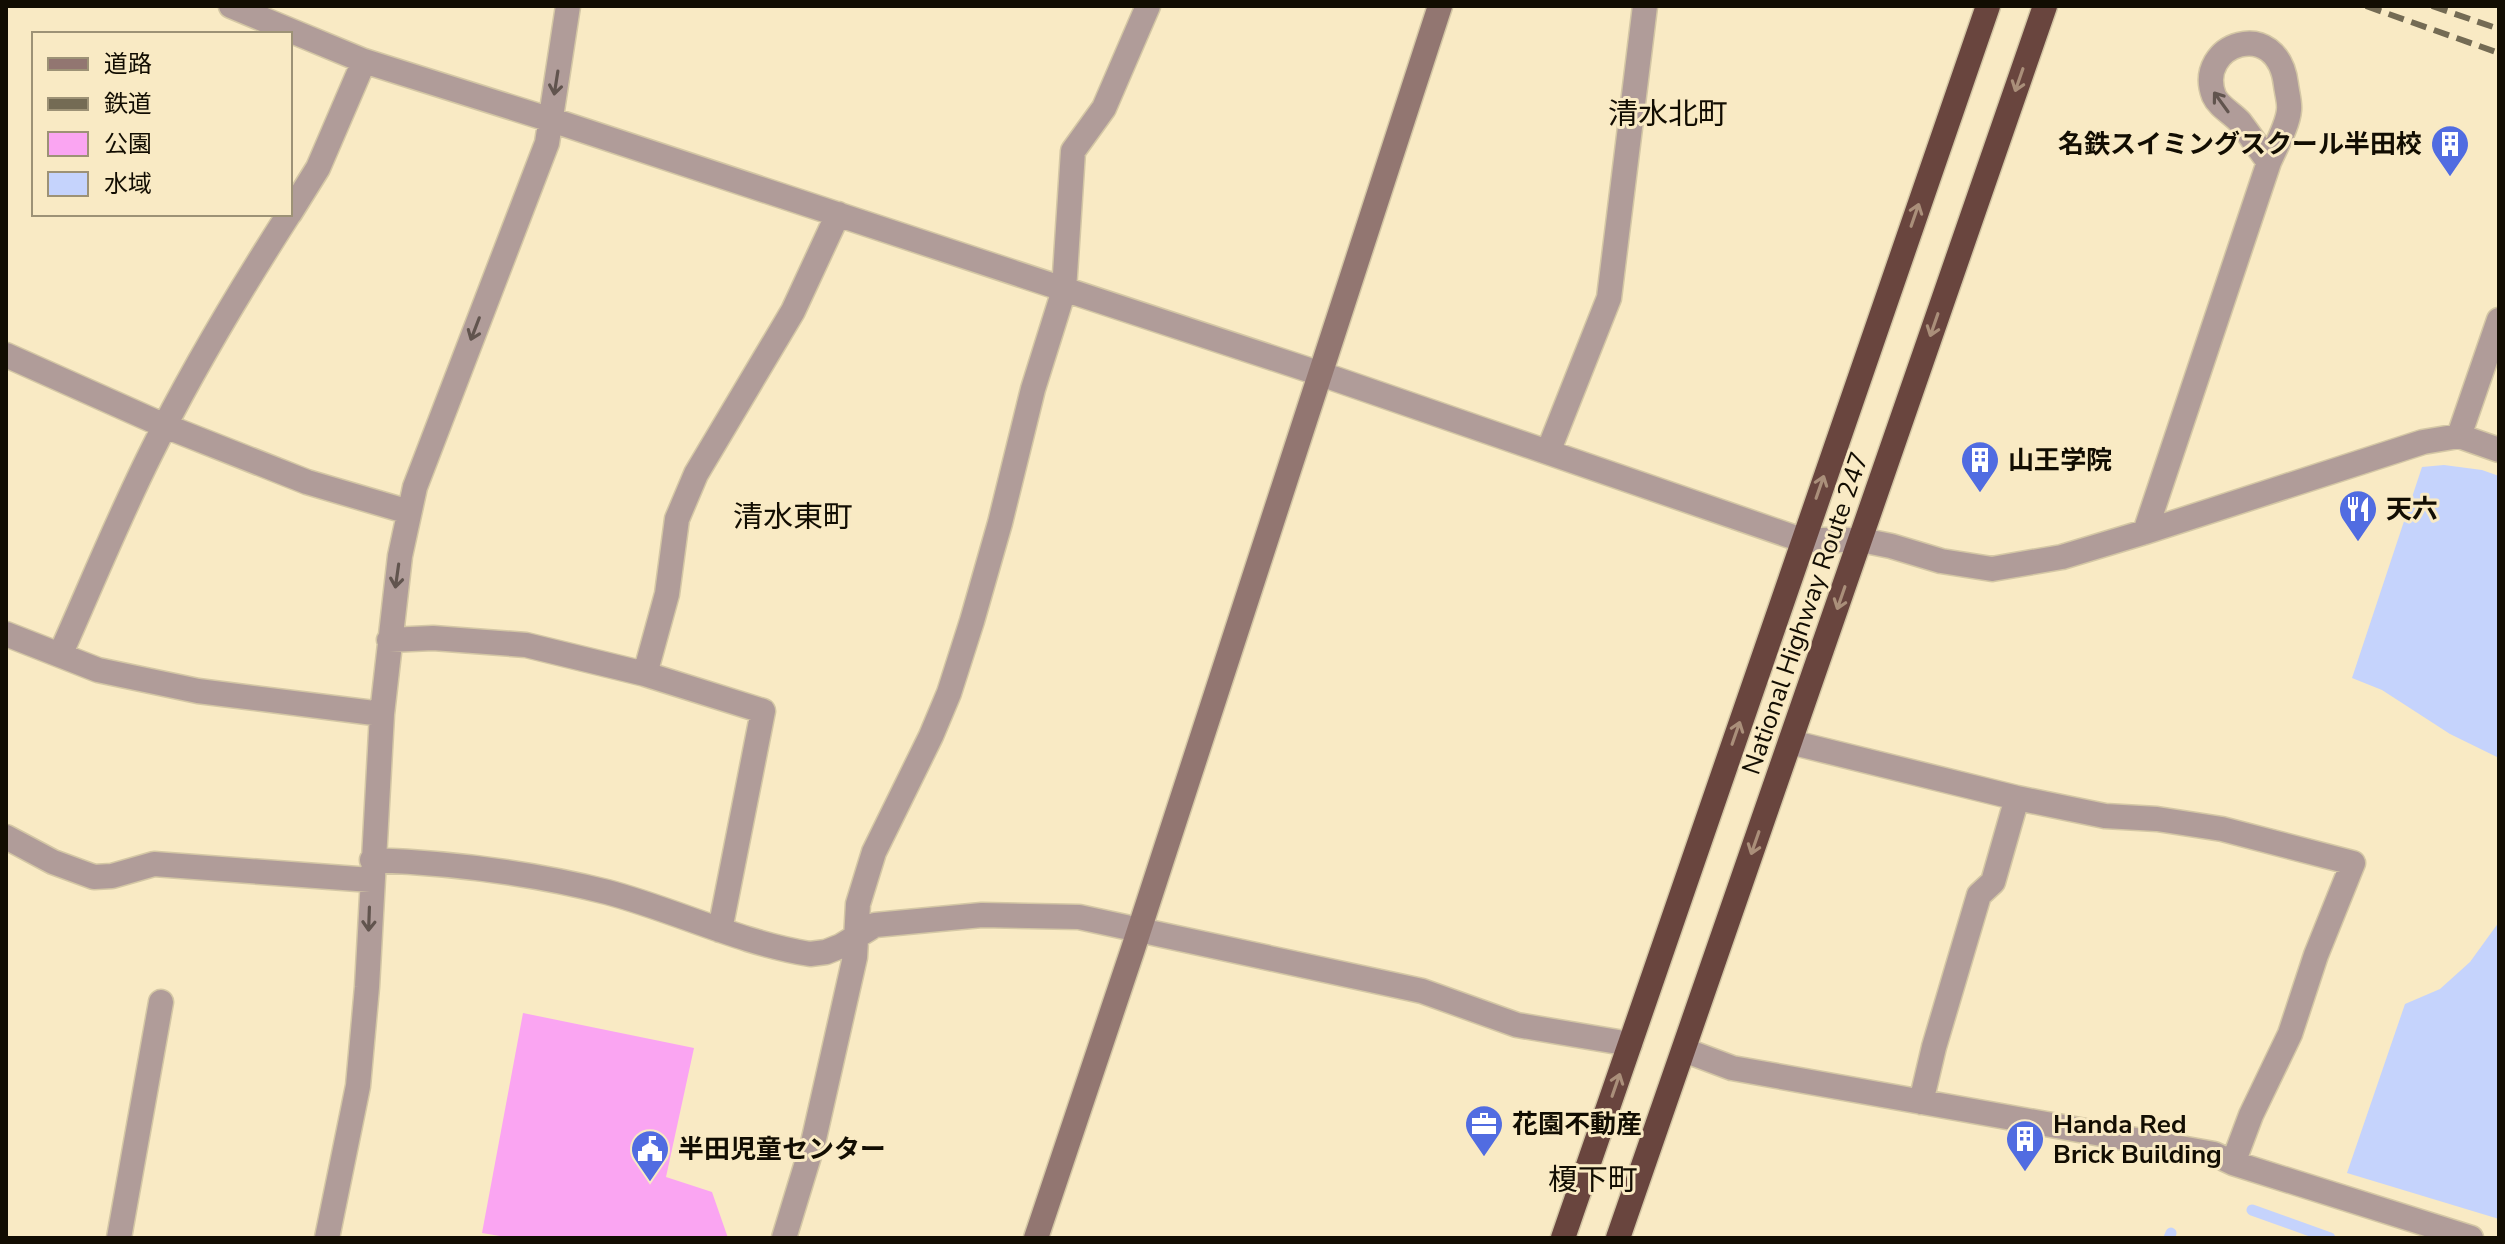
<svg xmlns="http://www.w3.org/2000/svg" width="2505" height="1244" font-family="'Nunito Sans','Noto Sans JP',sans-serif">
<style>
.green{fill:#faa5f2}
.water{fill:#c5d3fc}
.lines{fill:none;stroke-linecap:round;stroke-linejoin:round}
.stream{stroke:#c5d3fc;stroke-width:11}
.street-casing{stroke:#d4c7a5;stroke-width:27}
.secondary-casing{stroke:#d4c7a5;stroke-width:27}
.highway-casing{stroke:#d4c7a5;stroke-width:27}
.street{stroke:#b09c99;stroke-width:24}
.secondary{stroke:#927671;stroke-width:24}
.highway{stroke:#69453e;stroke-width:24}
.rail{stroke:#746b54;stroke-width:6;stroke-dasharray:16 8;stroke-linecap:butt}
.oneway{stroke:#aa8f7a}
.oneway2{stroke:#61544e}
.labels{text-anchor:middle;stroke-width:6;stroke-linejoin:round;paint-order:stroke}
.poi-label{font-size:26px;font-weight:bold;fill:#120d02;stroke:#f9eac4;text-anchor:start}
.street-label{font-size:26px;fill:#120d02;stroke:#f9eac4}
.quarter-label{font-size:30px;fill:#120d02;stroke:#f9eac4}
</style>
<rect width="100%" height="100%" fill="#f9eac4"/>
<!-- green -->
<path class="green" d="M523,1013L694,1048L666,1177L712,1192L728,1238H512L482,1233Z"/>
<!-- water -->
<path class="water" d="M2444,465L2482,470L2499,476V758L2450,734L2382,690L2352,678L2422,467Z
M2499,922V1219L2347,1173L2405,1004L2440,989L2470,962Z"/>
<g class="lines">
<!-- stream -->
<path class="stream" d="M2252,1210L2330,1238
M2169,1238L2171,1233"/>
<!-- street casing -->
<g class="street-casing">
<path id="street" d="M231,6L364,61L564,124L1321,374L1802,540H1861L1891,546L1941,561L1992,569L2062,557L2145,532L2423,442L2459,436L2499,450
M290,213L318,168L364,61
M6,355L165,426L307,482L409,512
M2459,436L2499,320
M1548,452L1609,298L1645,6
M2145,532L2269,162C2275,148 2288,125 2289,110C2290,103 2287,93 2286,85C2278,15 2194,44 2214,96C2219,107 2232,113 2240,122C2250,135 2259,149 2269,162
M6,634L98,670L198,691L382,714
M389,640L433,638L526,645L645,674L763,711L720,930
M60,655C90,588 118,519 151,453C192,370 239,292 289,214
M645,674L667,594L677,519L696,474L793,311L838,214
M1790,742L2017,798L2105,816L2157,819L2222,829L2353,863L2316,955L2290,1034L2251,1115L2233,1163
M6,837L53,862L94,877L112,876L154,864L371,880
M372,860C453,863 528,872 607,892C675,910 740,943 810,954L826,952L841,946L875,925L982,915L1079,917L1422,991L1517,1025L1630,1044
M1684,1050L1732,1068L2214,1154L2233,1163L2471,1238
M1921,1102L1934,1047L1979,895L1993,882L2017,798
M119,1238L161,1002
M327,1238L358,1086L367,987L382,714L400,556L415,487L547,143L568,6
M784,1238L813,1143L855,957L858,904L874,852L931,736L949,693L972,621L1000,523L1033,389L1064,290L1073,151L1104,108L1148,6"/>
</g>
<!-- secondary casing -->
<g class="secondary-casing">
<path id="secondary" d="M1036,1238L1133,949L1440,6"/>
</g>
<!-- highway casing -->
<g class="highway-casing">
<path id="highway" d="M1563,1238L1988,6
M1618,1238L2045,6"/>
</g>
<!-- street -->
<use href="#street" class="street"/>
<!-- secondary -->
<use href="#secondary" class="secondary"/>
<!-- highway -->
<use href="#highway" class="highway"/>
<!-- rail -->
<path class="rail" d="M2366,6L2499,53
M2432,6L2499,29"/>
</g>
<!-- one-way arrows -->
<defs><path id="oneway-shaft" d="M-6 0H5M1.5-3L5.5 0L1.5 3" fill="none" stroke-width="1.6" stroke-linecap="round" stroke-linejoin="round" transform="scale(2)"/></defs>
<g class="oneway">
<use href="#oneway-shaft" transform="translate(2019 80) rotate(109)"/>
<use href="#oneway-shaft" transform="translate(1915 215) rotate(-71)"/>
<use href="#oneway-shaft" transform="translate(1934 325) rotate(109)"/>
<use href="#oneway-shaft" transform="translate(1820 487) rotate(-71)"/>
<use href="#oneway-shaft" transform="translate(1841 598) rotate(109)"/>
<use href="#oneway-shaft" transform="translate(1736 733) rotate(-71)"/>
<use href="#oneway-shaft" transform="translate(1755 843) rotate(109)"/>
<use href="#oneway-shaft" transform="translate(1616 1085) rotate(-71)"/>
</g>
<g class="oneway2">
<use href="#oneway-shaft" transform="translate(556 83) rotate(99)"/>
<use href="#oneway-shaft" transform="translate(2221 102) rotate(-126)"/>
<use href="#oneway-shaft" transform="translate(475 329) rotate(111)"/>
<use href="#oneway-shaft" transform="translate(397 576) rotate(98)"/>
<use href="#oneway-shaft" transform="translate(369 919) rotate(92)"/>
</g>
<!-- icons -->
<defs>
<g id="building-pin" transform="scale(2)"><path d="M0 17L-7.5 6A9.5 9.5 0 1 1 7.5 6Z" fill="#516ce1" stroke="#f9eac4"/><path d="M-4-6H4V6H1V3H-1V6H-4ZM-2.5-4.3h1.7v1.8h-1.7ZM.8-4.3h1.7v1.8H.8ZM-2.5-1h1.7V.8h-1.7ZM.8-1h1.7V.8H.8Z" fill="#fff"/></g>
<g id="restaurant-pin" transform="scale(2)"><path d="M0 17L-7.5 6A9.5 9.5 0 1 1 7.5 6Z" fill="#516ce1" stroke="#f9eac4"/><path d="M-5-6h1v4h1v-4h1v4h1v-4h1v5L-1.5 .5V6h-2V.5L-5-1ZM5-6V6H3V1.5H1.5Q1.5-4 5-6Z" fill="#fff"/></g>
<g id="office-pin" transform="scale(2)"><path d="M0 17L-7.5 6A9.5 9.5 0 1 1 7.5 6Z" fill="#516ce1" stroke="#f9eac4"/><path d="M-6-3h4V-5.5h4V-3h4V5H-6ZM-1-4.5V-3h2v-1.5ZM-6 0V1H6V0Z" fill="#fff"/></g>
<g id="civic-pin" transform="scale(2)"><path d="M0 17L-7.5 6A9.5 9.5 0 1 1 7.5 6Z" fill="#516ce1" stroke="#f9eac4"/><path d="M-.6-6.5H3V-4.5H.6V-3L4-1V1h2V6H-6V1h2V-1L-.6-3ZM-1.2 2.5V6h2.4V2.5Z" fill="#fff"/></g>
</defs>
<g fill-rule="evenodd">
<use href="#building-pin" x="2450" y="144"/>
<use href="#building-pin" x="1980" y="460"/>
<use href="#restaurant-pin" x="2358" y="509"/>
<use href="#office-pin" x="1484" y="1124"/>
<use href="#building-pin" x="2025" y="1139"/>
<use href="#civic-pin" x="650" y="1149"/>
</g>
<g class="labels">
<!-- poi labels -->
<g class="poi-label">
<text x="2422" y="153" text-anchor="end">名鉄スイミングスクール半田校</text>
<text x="2008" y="469">山王学院</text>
<text x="2386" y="518">天六</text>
<text x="1512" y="1133">花園不動産</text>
<text x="2053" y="1133">Handa Red<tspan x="2053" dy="30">Brick Building</tspan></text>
<text x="678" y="1158">半田児童センター</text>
</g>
<!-- street labels -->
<g class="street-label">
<text transform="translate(1805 613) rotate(-71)" y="9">National Highway Route 247</text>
</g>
<!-- quarter labels -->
<g class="quarter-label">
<text x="1668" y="124">清水北町</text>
<text x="793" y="527">清水東町</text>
<text x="1593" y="1190">榎下町</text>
</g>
</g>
<!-- border -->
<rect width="2505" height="1244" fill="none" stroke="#120d02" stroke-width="16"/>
<!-- legend -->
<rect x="32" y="32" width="260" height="184" fill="#f9eac4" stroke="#9d9276" stroke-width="2"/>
<rect x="48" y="58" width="40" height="12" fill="#927671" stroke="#9d9276" stroke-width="2"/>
<text x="104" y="72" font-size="24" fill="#120d02">道路</text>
<rect x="48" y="98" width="40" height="12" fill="#746b54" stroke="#9d9276" stroke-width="2"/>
<text x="104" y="112" font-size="24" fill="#120d02">鉄道</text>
<rect x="48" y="132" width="40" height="24" fill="#faa5f2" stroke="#9d9276" stroke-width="2"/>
<text x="104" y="152" font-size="24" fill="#120d02">公園</text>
<rect x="48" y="172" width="40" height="24" fill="#c5d3fc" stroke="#9d9276" stroke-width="2"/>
<text x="104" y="192" font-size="24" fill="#120d02">水域</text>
</svg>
